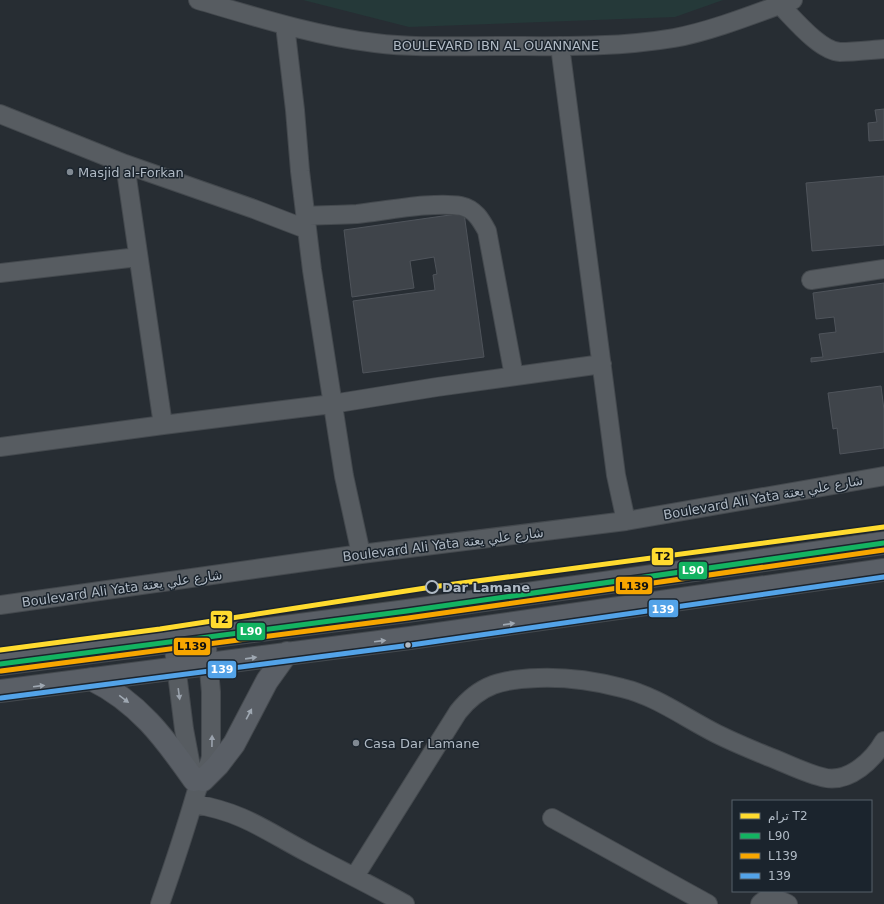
<svg xmlns="http://www.w3.org/2000/svg" width="884" height="904" font-family="'DejaVu Sans','Noto Naskh Arabic',sans-serif">
<style>
.green{fill:#253939}
.building{fill:#3f444a;stroke:#4f545b}
.lines{fill:none;stroke-linecap:round;stroke-linejoin:round}
.street-casing{stroke:#44494e;stroke-width:20}
.secondary-casing{stroke:#44494e;stroke-width:24}
.street{stroke:#575c61;stroke-width:18}
.secondary{stroke:#5a5f66;stroke-width:22}
.bus-1-casing{stroke:#1b242d;stroke-width:8}
.bus-2-casing{stroke:#1b242d;stroke-width:8}
.bus-3-casing{stroke:#1b242d;stroke-width:8}
.bus-1{stroke:#13b361;stroke-width:5}
.bus-2{stroke:#f7a600;stroke-width:5}
.bus-3{stroke:#53a3e8;stroke-width:5}
.tram-1-casing{stroke:#1b242d;stroke-width:8}
.tram-1{stroke:#ffdb2f;stroke-width:5}
.oneway{fill:#9fa8b2}
.oneway2{fill:#9aa2ac}
.poi-dot{fill:#808992;stroke:#1b242d;stroke-width:1.5}
.stop-dot{fill:#1b242d;stroke:#b0bac5;stroke-width:2}
.bus-dot{fill:#b0bac5;stroke:#1b242d;stroke-width:1.5}
.labels{text-anchor:middle;stroke-width:3;stroke-linejoin:round;paint-order:stroke}
.street-label{font-size:13px;fill:#b0bac5;stroke:#1b242d}
.poi-label{font-size:13px;fill:#b0bac5;stroke:#1b242d;text-anchor:start}
.stop-label{font-size:13px;font-weight:bold;fill:#b0bac5;stroke:#1b242d;text-anchor:start}
.line-badge{stroke:#1b242d;stroke-width:1.5}
.badge-label{font-size:11px;text-anchor:middle;font-weight:bold;fill:#fff}
.pale-badge-label{font-size:11px;text-anchor:middle;font-weight:bold;fill:#111}
</style>
<rect width="100%" height="100%" fill="#272d33"/>
<!-- green -->
<path class="green" d="M303,0H723L675,17L409,27Z"/>
<!-- building -->
<path class="building" d="M884,109V140L869,141L868,123L877,122L875,110Z
M884,176V245L812,251L806,183Z
M464,213L484,357L363,373L353,301L435,290L433,275L437,274L434,257L410,261L414,288L352,297L344,230Z
M884,283V352L811,362V358L823,357L819,334L836,332L834,317L816,319L813,293Z
M881,386L884,410V448L840,454L837,428L833,429L828,393Z"/>
<g class="lines">
<!-- street casing -->
<g class="street-casing">
<path id="street" d="M198,0C256,17 315,36 375,43C415,48 457,46 498,46C557,46 615,48 674,38C712,31 757,13 793,0
M780,5C794,19 820,51 840,52C855,52 870,50 884,49
M285,25L295,110L300,171L312,270L344,476L361,554
M560,46L616,475L626,521
M0,114L125,164L254,209L306,229
M125,164L163,425
M305,216C322,215 340,215 357,214C385,211 435,201 461,206C475,209 481,220 487,231L514,376
M0,273L138,257
M811,280L884,269
M0,447L163,425L332,404L437,387L602,364
M0,605L361,554L626,521L884,476
M173,641L184,729L193,777
M194,804C243,812 266,831 308,853C340,870 373,886 405,904
M552,818L708,904
M355,876L458,712C480,684 503,679 538,678C566,677 595,681 622,688C656,696 685,718 717,734C733,742 750,749 767,756C786,763 806,774 826,778C850,782 873,760 884,741
M160,904C173,867 185,831 196,793C200,780 208,771 211,757V692L206,637
M760,904C769,894 777,899 788,904"/>
</g>
<!-- secondary casing -->
<g class="secondary-casing">
<path id="secondary" d="M0,664L407,611L884,543
M91,679C138,702 164,737 194,780
M0,691L410,638L884,570
M203,780L218,765L234,744L267,681L287,653"/>
</g>
<!-- street -->
<use href="#street" class="street"/>
<!-- secondary -->
<use href="#secondary" class="secondary"/>
<!-- bus-1 casing -->
<g class="bus-1-casing">
<path id="bus-1" d="M0,664L407,611L884,543"/>
</g>
<!-- bus-2 casing -->
<g class="bus-2-casing">
<path id="bus-2" d="M1,671L408,618L884,550"/>
</g>
<!-- bus-3 casing -->
<g class="bus-3-casing">
<path id="bus-3" d="M1,698L411,645L884,577"/>
</g>
<!-- bus-1 -->
<use href="#bus-1" class="bus-1"/>
<!-- bus-2 -->
<use href="#bus-2" class="bus-2"/>
<!-- bus-3 -->
<use href="#bus-3" class="bus-3"/>
<!-- tram-1 casing -->
<g class="tram-1-casing">
<path id="tram-1" d="M0,650L160,629L432,587L884,527"/>
</g>
<!-- tram-1 -->
<use href="#tram-1" class="tram-1"/>
</g>
<!-- one-way arrows -->
<defs><path id="oneway-solid" d="M-6-.8H1V-3.2L6.5 0L1 3.2V.8H-6Z"/></defs>
<g class="oneway">
<use href="#oneway-solid" transform="translate(509 624) rotate(-8)"/>
<use href="#oneway-solid" transform="translate(380 641) rotate(-7)"/>
<use href="#oneway-solid" transform="translate(251 658) rotate(-8)"/>
<use href="#oneway-solid" transform="translate(39 686) rotate(-7)"/>
<use href="#oneway-solid" transform="translate(124 699) rotate(37)"/>
<use href="#oneway-solid" transform="translate(249 714) rotate(-62)"/>
</g>
<g class="oneway2">
<use href="#oneway-solid" transform="translate(179 694) rotate(82)"/>
<use href="#oneway-solid" transform="translate(212 741) rotate(-89)"/>
</g>
<!-- markers -->
<g class="poi-dot">
<circle cx="70" cy="172" r="4"/>
<circle cx="356" cy="743" r="4"/>
</g>
<circle class="stop-dot" cx="432" cy="587" r="6"/>
<circle class="bus-dot" cx="408" cy="645" r="3.5"/>
<g class="labels">
<!-- street labels -->
<g class="street-label">
<text x="496" y="50">BOULEVARD IBN AL OUANNANE</text>
<text transform="translate(763 497) rotate(-10)" y="5">Boulevard Ali Yata شارع علي يعتة</text>
<text transform="translate(443 544) rotate(-7)" y="5">Boulevard Ali Yata شارع علي يعتة</text>
<text transform="translate(122 588) rotate(-8)" y="5">Boulevard Ali Yata شارع علي يعتة</text>
</g>
<!-- poi labels -->
<g class="poi-label">
<text x="78" y="177">Masjid al-Forkan</text>
<text x="364" y="748">Casa Dar Lamane</text>
</g>
<!-- stop labels -->
<g class="stop-label">
<text x="442" y="592">Dar Lamane</text>
</g>
</g>
<g class="line-badge">
<rect x="651" y="547" width="23" height="19" rx="4" fill="#ffdb2f"/>
<rect x="678" y="561" width="30" height="19" rx="4" fill="#13b361"/>
<rect x="615" y="576" width="38" height="19" rx="4" fill="#f7a600"/>
<rect x="648" y="599" width="31" height="19" rx="4" fill="#53a3e8"/>
<rect x="210" y="610" width="23" height="19" rx="4" fill="#ffdb2f"/>
<rect x="236" y="622" width="30" height="19" rx="4" fill="#13b361"/>
<rect x="173" y="637" width="38" height="19" rx="4" fill="#f7a600"/>
<rect x="207" y="660" width="30" height="19" rx="4" fill="#53a3e8"/>
</g>
<g class="badge-label">
<text x="693" y="574">L90</text>
<text x="663" y="613">139</text>
<text x="251" y="635">L90</text>
<text x="222" y="673">139</text>
</g>
<g class="pale-badge-label">
<text x="663" y="560">T2</text>
<text x="634" y="590">L139</text>
<text x="221" y="623">T2</text>
<text x="192" y="650">L139</text>
</g>
<!-- legend -->
<rect x="732" y="800" width="140" height="92" fill="#1b242d" stroke="#57606a"/>
<rect x="740" y="813" width="20" height="6" fill="#ffdb2f" stroke="#57606a"/>
<text x="768" y="820" font-size="12" fill="#b0bac5">ترام T2</text>
<rect x="740" y="833" width="20" height="6" fill="#13b361" stroke="#57606a"/>
<text x="768" y="840" font-size="12" fill="#b0bac5">L90</text>
<rect x="740" y="853" width="20" height="6" fill="#f7a600" stroke="#57606a"/>
<text x="768" y="860" font-size="12" fill="#b0bac5">L139</text>
<rect x="740" y="873" width="20" height="6" fill="#53a3e8" stroke="#57606a"/>
<text x="768" y="880" font-size="12" fill="#b0bac5">139</text>
</svg>
